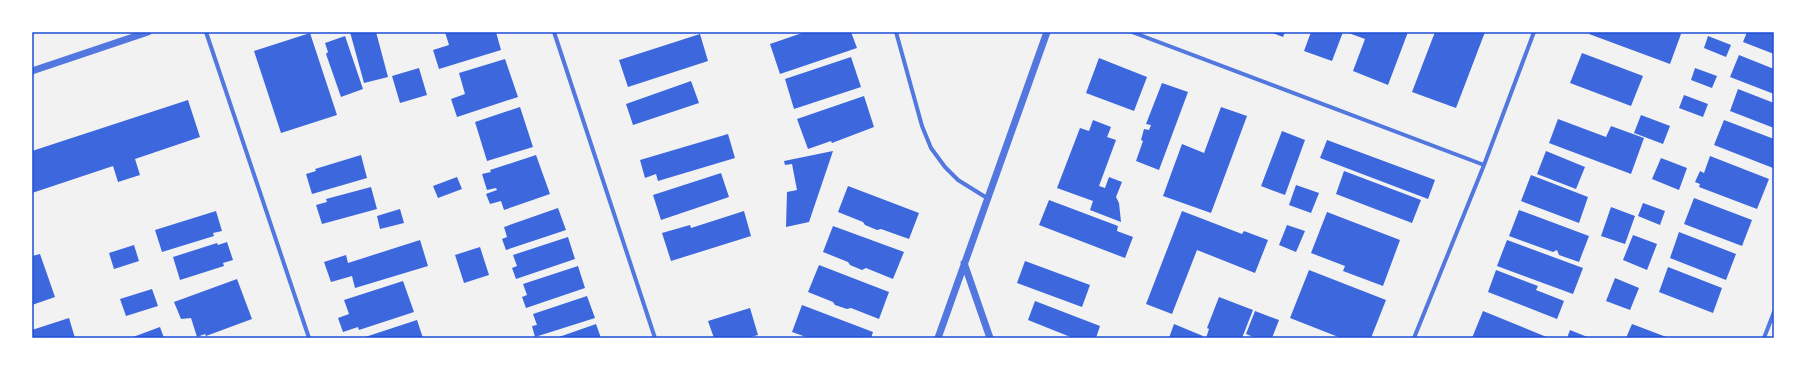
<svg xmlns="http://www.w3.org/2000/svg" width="1806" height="370" font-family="Inter,sans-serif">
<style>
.building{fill:#3d67dc}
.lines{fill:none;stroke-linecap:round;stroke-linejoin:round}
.minor{stroke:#5277de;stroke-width:4}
.tertiary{stroke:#5277de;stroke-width:7}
.neatline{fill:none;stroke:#1d4ed8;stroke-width:1.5}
</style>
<rect width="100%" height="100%" fill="#f2f2f2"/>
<!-- building -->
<path class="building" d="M350,32H376L388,77L364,83Z
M445,32H496L501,50L439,69L433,50L449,45Z
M805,32H851L857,48L780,74L770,44Z
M1270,32H1285L1283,37Z
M1311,32H1343L1332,61L1304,51Z
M1346,32H1408L1388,85L1353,71L1365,39Z
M1435,32H1485L1456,108L1412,92Z
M1590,32H1677L1681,34L1670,64L1589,34Z
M1747,32H1774V54L1743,42Z
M310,33L337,115L281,133L254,51Z
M700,34L708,61L628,87L619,60Z
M345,36L363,89L341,97L326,54L328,52L325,43Z
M1708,36L1731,45L1726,57L1704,48Z
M1582,53L1643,76L1631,106L1570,83Z
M1739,55L1774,69V94L1730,77Z
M851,57L861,87L794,109L785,79Z
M1099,58L1147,77L1134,111L1086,93Z
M505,59L518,97L457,117L451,99L465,94L459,73Z
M419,68L427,95L400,103L392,76Z
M1695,68L1717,76L1712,88L1691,80Z
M691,81L699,103L633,125L626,104Z
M1162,83L1188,92L1159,170L1136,161L1143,141L1141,140L1144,129L1149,130L1151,125L1146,124Z
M1738,89L1774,103V128L1730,111Z
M1684,95L1708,104L1703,117L1679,108Z
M864,96L874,127L832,143L831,141L808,149L797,119Z
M188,100L200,137L135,159L140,175L118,182L113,166L32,193V151Z
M520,107L533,147L487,161L475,122Z
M1221,107L1247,116L1211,213L1163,196L1182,144L1204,153Z
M1641,115L1670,126L1663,144L1634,133Z
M1558,119L1606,137L1611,126L1644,138L1631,174L1549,143Z
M1093,120L1111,127L1107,137L1116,140L1099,186L1105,188L1109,177L1122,182L1116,197L1119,203L1121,222L1090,210L1093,201L1057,188L1080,128L1089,131Z
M1724,120L1774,139L1773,168L1714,145Z
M1282,131L1305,140L1285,195L1261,186Z
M728,134L735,158L658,181L656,174L645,178L640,160Z
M1327,140L1435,180L1428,199L1320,158Z
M833,151L809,222L786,227L787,192L797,190L792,164L785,165L784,161Z
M1546,151L1585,167L1576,189L1537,174Z
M361,155L367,178L312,194L306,174L316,171L315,169Z
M536,155L550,194L504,210L501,201L490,204L486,194L497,190L496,188L487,190L482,174L491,172L490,170Z
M1710,156L1769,179L1757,209L1699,187L1700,184L1695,182L1700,171L1704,173Z
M1661,158L1687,168L1679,190L1652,179Z
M1344,171L1421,200L1412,223L1336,194Z
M721,173L729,197L661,220L653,195Z
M1531,175L1588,197L1579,223L1521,201Z
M457,177L462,189L438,198L433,186Z
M1296,185L1319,193L1311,213L1289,205Z
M848,186L919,213L909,239L881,229L877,230L865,225L863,222L838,212Z
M371,187L377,209L322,224L316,205L327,202L326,199Z
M1694,198L1752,220L1742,246L1684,224Z
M1049,200L1118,226L1117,231L1133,237L1125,258L1039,225Z
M1643,203L1665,211L1660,225L1638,216Z
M1611,207L1635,216L1625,244L1601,236Z
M558,208L566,230L506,250L502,239L507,237L504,227Z
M400,209L404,223L380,229L377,216Z
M1519,210L1589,236L1579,262L1559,255L1557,250L1553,252L1509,236Z
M216,211L222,231L213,233L214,236L162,252L155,230Z
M744,211L751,236L671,261L662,233L690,225L691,228Z
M1182,211L1242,234L1244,231L1268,240L1255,273L1197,250L1172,314L1146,304Z
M1327,212L1400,240L1383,286L1343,271L1345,266L1311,253Z
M1287,225L1305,231L1296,252L1279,245Z
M833,226L904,252L893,279L866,268L862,270L850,265L848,262L823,252Z
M1679,232L1736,254L1726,280L1670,258Z
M1633,235L1657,244L1647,270L1623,260Z
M568,237L575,259L516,279L512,268L517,266L513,255Z
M420,240L428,266L355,288L352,276L331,282L324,262L346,255L348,263Z
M1507,240L1583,268L1573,294L1497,266Z
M227,242L233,260L223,263L224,266L180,280L173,257L217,243L218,245Z
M134,245L139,261L114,269L109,253Z
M480,247L489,275L464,283L455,255Z
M40,254L55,297L32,305V256Z
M1025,261L1090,285L1082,307L1017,283Z
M819,265L889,292L879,319L851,308L847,309L835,305L833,302L808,292Z
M578,266L585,288L526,308L522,297L527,295L523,284Z
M1668,267L1722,288L1713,313L1659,292Z
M1309,270L1386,300L1371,338H1341L1290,318Z
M1496,270L1538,286L1536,290L1564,301L1557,319L1488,292Z
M1615,278L1639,288L1630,310L1606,301Z
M237,279L252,319L206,336L205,334L197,337L191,318L181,319L174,302Z
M403,281L414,312L359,330L358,327L343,332L338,318L349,314L344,300Z
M152,289L158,306L126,316L120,299Z
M587,296L595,318L535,337L532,326L537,325L533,314Z
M1219,297L1253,310L1242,338H1206L1209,329L1207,328Z
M1035,301L1100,326L1096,338H1073L1028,320Z
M802,305L873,332L871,338H809L792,332Z
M750,308L758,335L747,338H714L708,321Z
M1255,311L1279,320L1272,338H1256L1246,334Z
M1483,311L1549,338H1472Z
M69,318L75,338H32V330Z
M417,320L423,338H362Z
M596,324L601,338H556Z
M1174,324L1203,336L1202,338H1169Z
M1632,324L1669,338H1626Z
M160,327L164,338H133V337Z
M1570,330L1590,338H1567Z"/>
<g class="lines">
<!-- minor -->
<path class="minor" d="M206,32L309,338
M554,32L655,338
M896,32L922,126L931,148L945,167L958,180L987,198
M1132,32L1484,165
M1414,338L1484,165L1534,32
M1764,338L1774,312"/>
<!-- tertiary -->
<path class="tertiary" d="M32,71L148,32
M964,263L990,338
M938,338L1047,32"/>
</g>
<!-- border -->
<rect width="1806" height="370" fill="none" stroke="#ffffff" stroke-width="66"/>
<rect x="33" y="33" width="1740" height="304" class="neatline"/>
</svg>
